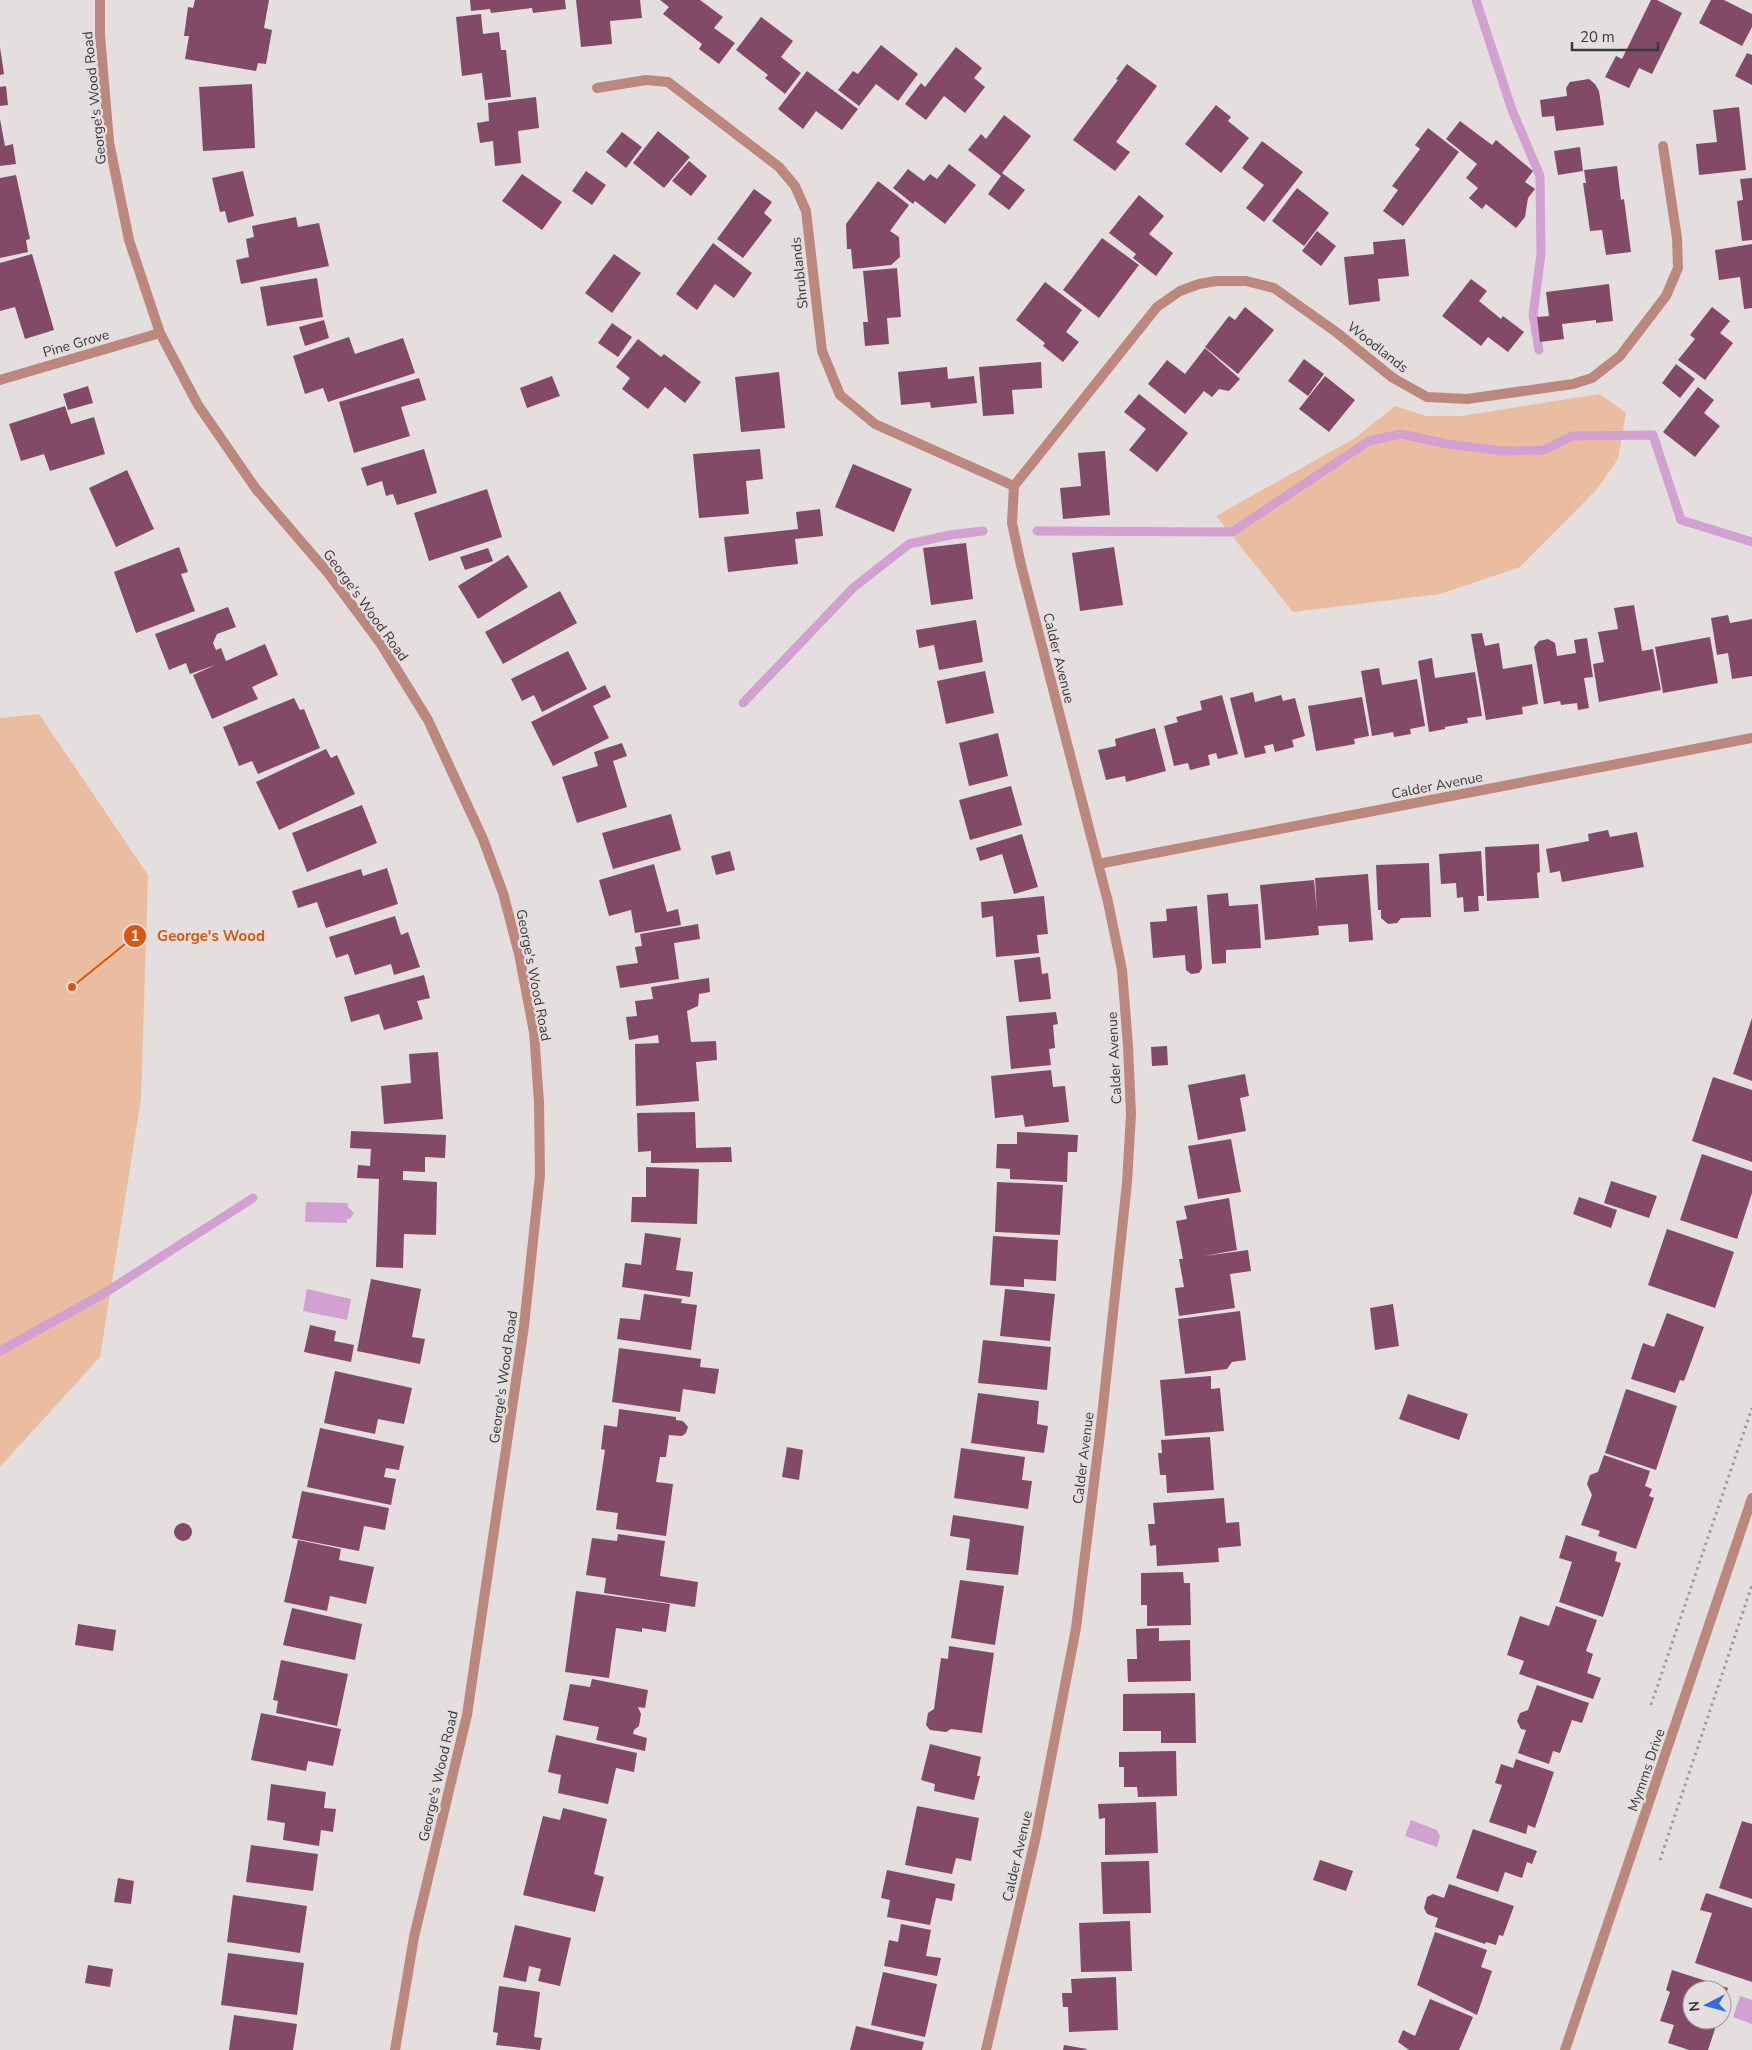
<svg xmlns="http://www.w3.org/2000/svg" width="1752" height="2050" font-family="'Nunito Sans',sans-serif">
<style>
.green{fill:#ebbda0}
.water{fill:#d2a1d2}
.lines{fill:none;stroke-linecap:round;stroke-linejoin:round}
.stream{stroke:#d2a1d2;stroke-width:9}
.building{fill:#834a68}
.path{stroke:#a09b9c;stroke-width:3;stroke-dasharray:2.5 4;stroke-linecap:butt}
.minor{stroke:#bc887d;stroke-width:10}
.labels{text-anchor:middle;stroke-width:5;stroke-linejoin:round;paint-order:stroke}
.street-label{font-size:14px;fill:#3b3939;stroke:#e4dedf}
.leader{fill:none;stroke:#d75610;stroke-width:2}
.callout-dot{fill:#d75610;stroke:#e4dedf;stroke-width:2}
.mark-label{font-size:15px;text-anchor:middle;font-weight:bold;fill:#fff}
.callout-label{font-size:15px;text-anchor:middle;font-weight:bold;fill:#d75610;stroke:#e4dedf;stroke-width:5;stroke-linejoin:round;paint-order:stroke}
</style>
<rect width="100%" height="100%" fill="#e4dedf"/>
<!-- green -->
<path class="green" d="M1600,394L1626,413L1618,459L1597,489L1520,567L1440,594L1293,612L1216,516L1355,438L1395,406L1426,416H1461Z
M39,714L148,875L141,1099L100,1357L0,1467V718Z"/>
<!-- water -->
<path class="water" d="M306,1202L348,1203V1207L354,1213L350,1219H347V1223L305,1222Z
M307,1289L351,1299L347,1320L303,1311Z
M1411,1820L1437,1830L1440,1836L1437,1847L1405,1836Z
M1740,1996L1752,2000V2024L1733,2017Z"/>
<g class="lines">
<!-- stream -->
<path class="stream" d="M1476,0L1512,110L1540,176L1541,254L1533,315L1539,350
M1037,531L1232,532L1369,441L1401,434L1447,444L1502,451L1544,450L1572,436L1653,435L1681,520L1752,542
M743,703L853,588L909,544L950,535L983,531
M0,1351L103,1294L253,1198"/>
</g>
<!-- building -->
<path class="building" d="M195,0H269L264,28L272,30L266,64L258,63L256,71L185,59L189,36H184L188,7L193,8Z
M470,0H565L566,9L533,13L532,8L491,13L490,9L471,11Z
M576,0H640L642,18L610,21L612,44L581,47Z
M660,0H700L723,17L714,28L735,43L719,64L699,49L702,44L663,14L669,7Z
M1651,0H1657L1682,13L1652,74L1639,68L1629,88L1605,77L1616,56L1622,59Z
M1711,0H1724L1752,14V27L1742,46L1699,23Z
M481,14L483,34L499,32L501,50H506L511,97L485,100L482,73L462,76L456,17Z
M761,17L793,41L781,57L801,73L785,94L765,78L768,75L736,50Z
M881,45L918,74L898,101L876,84L859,106L838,90L853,71L858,74Z
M0,47L4,74L0,75Z
M956,47L982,68L974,78L985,87L965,113L944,96L926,120L905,104L921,83L925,87Z
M1747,53L1752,55V85L1735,76Z
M1127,64L1157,86L1116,142L1130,152L1115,171L1073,140L1118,80L1116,79Z
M807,71L858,109L842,130L816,111L803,129L778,109Z
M1589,79L1595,84L1599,91L1604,125L1556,131L1554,116L1542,117L1540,100L1567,96L1566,88L1570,82Z
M252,84L255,148L203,151L199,87Z
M6,86L8,105L0,106V87Z
M536,97L539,128L518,131L521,163L495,166L493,141L480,143L477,123L489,121L488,103Z
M1216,105L1231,117L1228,121L1249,138L1221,173L1185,144Z
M1739,107L1746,170L1699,175L1696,144L1717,142L1713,110Z
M1004,115L1031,136L1002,173L1025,190L1009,210L988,194L1001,176L968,150L981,134L986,139Z
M0,119L5,146L13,144L16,164L0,166Z
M1460,121L1492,145L1496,140L1533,171L1525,182L1535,189L1528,198L1525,217L1516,228L1486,204L1482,209L1469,198L1478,188L1466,178L1477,164L1446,139Z
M1428,128L1459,152L1403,226L1383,211L1398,190L1392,186L1420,149L1415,145Z
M658,131L690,157L664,188L633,163Z
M622,132L642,147L626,168L606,152Z
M1262,141L1303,172L1264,222L1246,208L1264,185L1242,168Z
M1580,147L1583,171L1558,175L1554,151Z
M689,161L707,176L691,196L672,181Z
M949,164L976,185L945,224L915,201L913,204L893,188L908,169L924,181L930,174L937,179Z
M1617,166L1621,200L1624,199L1631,252L1606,255L1602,230L1590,231L1583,183H1586L1584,170Z
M243,171L254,216L228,223L225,211L220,212L212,178Z
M586,171L606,185L592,205L572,191Z
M522,174L562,202L542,230L502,201Z
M16,175L30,239L26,240L28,252L0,258V178Z
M1752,178V240L1742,241L1737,201L1743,200L1740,179Z
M878,181L909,205L890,231L899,237L900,257L891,265L853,269L851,249H847L846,224Z
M1297,188L1329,213L1304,246L1272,221Z
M754,189L772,202L764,213L772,220L743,258L717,239Z
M1139,195L1164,216L1149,234L1173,253L1156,276L1133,258L1136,254L1109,233Z
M296,217L298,227L319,223L329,266L241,284L236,260L249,257L246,239L254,237L252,226Z
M1317,231L1336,246L1321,266L1302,251Z
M1102,238L1139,265L1099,318L1063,290Z
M1405,239L1409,276L1378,279L1380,301L1349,305L1344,257L1374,254L1373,242Z
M713,243L752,273L734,298L715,284L697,310L676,294Z
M1752,244V308L1744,309L1740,277L1719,280L1715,250Z
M32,254L54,330L25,339L15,307L0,311V263Z
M614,254L641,273L612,313L585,293Z
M897,268L901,317L887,318L889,344L865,346L863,322H868L863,271Z
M317,278L323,317L267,326L260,287Z
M1471,279L1487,291L1479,301L1501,319L1503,316L1524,332L1508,352L1488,337L1481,346L1442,316Z
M1045,282L1082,310L1066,332L1079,342L1063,362L1043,346L1045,343L1016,320Z
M1609,284L1613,321L1596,323V320L1562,324L1564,339L1540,342L1537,317L1549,316L1546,292Z
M1245,307L1274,330L1238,374L1205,347L1229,316L1235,320Z
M1712,307L1730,321L1720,333L1733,343L1705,380L1678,360L1695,339L1690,335Z
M324,320L329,338L305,346L299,327Z
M612,323L632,337L618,357L598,343Z
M349,337L355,354L403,338L415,373L328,402L323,388L305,394L293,356Z
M638,339L661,357L664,354L701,382L685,403L665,387L648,409L622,389L630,378L616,367Z
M1205,348L1240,379L1229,391L1219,389L1212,397L1204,391L1185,414L1148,384L1167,360L1185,374Z
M1304,359L1324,374L1308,396L1288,381Z
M1041,362L1042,388L1012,390L1014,414L983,416L979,367Z
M1676,364L1695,379L1680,398L1662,383Z
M947,367L948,379L974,376L977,403L931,408L930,402L901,405L898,372Z
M779,372L785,428L741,432L735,377Z
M552,376L560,396L527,408L520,388Z
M1325,376L1355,400L1329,432L1299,409Z
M419,378L426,400L401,407L410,436L354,453L339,402Z
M88,386L93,403L68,410L63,394Z
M1698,387L1714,400L1704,413L1720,426L1695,457L1663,432Z
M1139,394L1188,433L1157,472L1129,450L1146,429L1124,412Z
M65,406L71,424L94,417L105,454L50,471L44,454L21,461L9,424Z
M424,449L437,493L397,505L393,494L386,496L382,481L367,486L361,468Z
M760,449L763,479L746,481L749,514L699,518L693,454Z
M1105,451L1110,515L1063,519L1060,488L1081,486L1078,453Z
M853,464L912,489L894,532L835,507Z
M127,470L154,529L116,547L89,488Z
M487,489L502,537L429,561L414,513Z
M820,509L823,536L795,539L798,564L728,572L724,537L798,529L796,512Z
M966,543L973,599L931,605L923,548Z
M179,547L188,572L181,574L195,611L136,633L114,572Z
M1114,547L1123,605L1080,611L1072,553Z
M488,548L493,561L465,570L460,557Z
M508,555L528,587L478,619L458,586Z
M560,591L577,623L503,664L485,632Z
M1634,605L1642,651L1653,649L1661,690L1599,702L1593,664L1604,662L1598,632L1618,629L1614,608Z
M228,607L236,627L217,634L213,643L216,650L221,648L226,661L265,644L278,675L252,687L258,699L212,719L193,675L215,665L190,674L186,663L169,670L155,634Z
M1728,615L1730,623L1752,619V676L1732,679L1728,653L1717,655L1711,618Z
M976,620L983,662L939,670L934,645L919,648L916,630Z
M1482,633L1485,646L1499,643L1503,669L1532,664L1538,704L1522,707L1523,714L1486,720L1471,634Z
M1710,637L1718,683L1663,693L1655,647Z
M1587,638L1593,677L1584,678L1589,708L1578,710L1577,703L1561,705L1560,701L1544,704L1534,647L1539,641L1548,639L1555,643L1557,656L1576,653L1574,640Z
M568,651L587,689L542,712L534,695L522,701L511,679Z
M1432,658L1435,678L1475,672L1482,716L1467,718L1468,723L1445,727V729L1429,732L1418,661Z
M1379,668L1382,685L1417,679L1425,726L1410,729L1411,734L1394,737L1393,732L1372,736L1361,671Z
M985,671L994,713L946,724L937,681Z
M605,685L611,697L593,706L609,738L553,766L531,722Z
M1253,692L1255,702L1281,695L1283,701L1295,698L1305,736L1292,740L1294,747L1275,752L1273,744L1264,746L1266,753L1245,758L1230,698Z
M1222,695L1238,754L1218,759L1216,753L1208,755L1210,765L1190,770L1188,763L1174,766L1164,726L1178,722L1176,717L1202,710L1200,701Z
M1362,697L1369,736L1354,739L1355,744L1316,751L1308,706Z
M294,698L300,710L304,709L320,748L258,774L252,761L239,766L223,727Z
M1155,728L1166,771L1126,782L1125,776L1106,780L1098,750L1116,746L1115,739Z
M998,733L1008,776L969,786L959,743Z
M622,743L627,756L613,761L627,807L577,823L562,777L598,766L594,752Z
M326,749L331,758L337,755L355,794L279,830L256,782Z
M1011,786L1022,825L970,840L959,800Z
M362,805L377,843L307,872L292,833Z
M671,814L681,850L613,869L602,833Z
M1608,830L1610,837L1637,832L1644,867L1562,882L1560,871L1550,873L1546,849L1589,841L1588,834Z
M1022,834L1038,887L1014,894L1002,854L980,861L976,848Z
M1539,844L1540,872L1537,873L1539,898L1487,901L1485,847Z
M730,851L735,870L716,875L711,856Z
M1481,851L1484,896H1478L1479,911L1464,912L1463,897L1457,898L1456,883L1441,884L1439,854Z
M1429,863L1431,917L1401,918L1397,923L1388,924L1381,918V910H1378L1376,865Z
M654,864L667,912L678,909L681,925L635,933L631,910L609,916L599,880Z
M387,868L398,904L326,928L317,902L298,908L292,891L361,869L363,876Z
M1368,874L1373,940L1349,942L1348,924L1318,926L1319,935L1265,940L1260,885L1314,880L1317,912L1315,878Z
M1228,893L1229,906L1258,904L1261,948L1226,950V963L1212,964L1207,895Z
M1044,896L1048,934L1037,935L1039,953L996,957L993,916L982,918L981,902Z
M1197,906L1202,968L1199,973L1191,974L1186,970L1185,955L1153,958L1150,922L1167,921L1166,909Z
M395,916L401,935L408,932L420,967L394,975L391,964L355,975L348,954L336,958L329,937Z
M698,924L700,939L674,943L679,979L620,988L616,966L638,963L635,947L642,946L640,934Z
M1040,957L1042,974L1048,973L1051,999L1019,1002L1014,960Z
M424,975L430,998L417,1001L423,1019L384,1030L379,1014L351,1022L344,997Z
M709,978L710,992L699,994L698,1006L687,1011L691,1042L716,1041L717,1060L696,1062L699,1101L636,1106L635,1044L659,1043L658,1035L629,1040L626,1017L637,1016L635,1001L653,999L651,987Z
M1056,1012L1058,1024L1053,1025L1055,1048L1049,1049L1051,1065L1011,1069L1006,1016Z
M1752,1018V1081L1733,1074Z
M1167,1046L1168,1065L1152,1066L1151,1047Z
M438,1052L443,1119L384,1124L381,1086L411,1083L409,1054Z
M1051,1070L1053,1087L1065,1086L1069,1122L1025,1127L1023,1115L995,1118L991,1076Z
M1245,1074L1249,1096L1240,1098L1246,1131L1198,1140L1188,1085Z
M1713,1077L1752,1090V1162L1692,1141Z
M695,1112L696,1148L731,1147L732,1162L651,1163V1151L638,1152L637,1113Z
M351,1131L446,1135L445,1158L425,1157V1172L403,1171V1180L437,1182L436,1235L404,1234L403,1268L376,1267L379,1179L357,1178L358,1165L370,1166L371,1149L350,1148Z
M1017,1132L1078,1135L1077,1152H1068L1067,1182L1010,1179V1169L996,1168L997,1144H1017Z
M1231,1139L1241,1192L1198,1199L1188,1146Z
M1702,1154L1752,1171V1193L1737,1239L1680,1220Z
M646,1167L699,1169L697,1224L631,1222L632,1197H646Z
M1611,1181L1657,1196L1649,1218L1604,1203Z
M997,1182L1063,1185L1060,1235L995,1232Z
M1579,1197L1617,1210L1611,1228L1573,1214Z
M1229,1198L1237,1250L1204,1256L1248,1250L1251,1271L1230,1274L1235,1308L1179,1316L1175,1288L1184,1287L1179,1259H1183L1176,1221L1187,1219L1184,1206Z
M1667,1229L1734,1252L1715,1308L1648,1285Z
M645,1233L681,1238L676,1270L693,1272L690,1297L622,1287L625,1263L641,1265Z
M993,1236L1058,1240L1056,1281L1024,1279V1287L990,1285Z
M371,1279L421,1289L412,1337L425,1339L420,1364L357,1351Z
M1005,1289L1055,1294L1050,1341L1000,1336Z
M644,1294L682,1299L681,1303L697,1305L691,1350L617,1339L620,1318L640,1320Z
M1393,1304L1399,1346L1375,1350L1370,1308Z
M1240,1311L1246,1360L1232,1362L1227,1369L1185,1374L1178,1319Z
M1667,1313L1704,1327L1684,1381L1680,1380L1675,1393L1631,1379L1643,1343L1654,1347Z
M310,1325L336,1331L334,1341L354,1345L351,1362L304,1352Z
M983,1340L1051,1347L1047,1390L978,1383Z
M619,1348L701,1359L700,1367L719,1369L715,1394L683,1389L680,1412L612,1402Z
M335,1371L412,1388L404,1424L378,1419L375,1434L324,1423Z
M1211,1376V1389L1220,1388L1224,1431L1165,1436L1160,1380Z
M1626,1389L1677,1406L1656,1470L1605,1453Z
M978,1393L1039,1401L1037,1424L1048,1426L1044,1453L971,1443Z
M1408,1394L1468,1414L1459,1440L1399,1419Z
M619,1409L676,1417V1420L683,1421L688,1427L686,1433L682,1436L669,1435L666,1457H660L656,1482L673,1484L666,1536L616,1529L618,1513L596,1510L605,1450L601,1449L604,1425L617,1427Z
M320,1428L404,1446L399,1470L386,1468L384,1477L396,1479L391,1505L307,1487Z
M1210,1437L1214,1490L1167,1493L1166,1475H1160L1158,1453H1162L1161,1440Z
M787,1447L803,1450L799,1480L782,1477Z
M961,1448L1025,1457L1022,1480L1032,1481L1028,1509L954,1498Z
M1604,1455L1650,1471L1645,1486L1652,1489L1649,1496L1654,1498L1636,1549L1598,1536L1600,1531L1581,1525L1592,1495L1587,1484L1590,1475L1598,1472Z
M302,1491L389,1508L385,1530L364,1526L359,1551L292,1538Z
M1224,1498L1226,1523L1239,1522L1241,1546L1218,1548L1219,1562L1157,1566L1156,1545L1150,1546L1148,1524H1155L1153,1503Z
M953,1515L1024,1526L1018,1575L966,1570L970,1539L950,1536Z
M174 1532a9 9 0 1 1 18 0a9 9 0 1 1-18 0Z
M618,1534L665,1541L660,1576L698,1582L695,1607L604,1593L606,1578L586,1575L592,1538L617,1541Z
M1566,1535L1617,1552L1615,1561L1621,1563L1603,1617L1559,1602L1572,1562L1559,1558Z
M298,1540L341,1549L339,1560L374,1567L366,1604L330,1596L327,1611L284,1602Z
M1183,1572L1184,1583H1190L1191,1625L1147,1626V1605H1141V1573Z
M960,1580L1004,1586L995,1645L951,1638Z
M576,1591L670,1604L666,1632L642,1628V1632L616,1628L609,1678L565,1672Z
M1556,1606L1597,1620L1586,1651L1593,1654L1587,1673L1601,1678L1593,1699L1519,1674L1524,1661L1507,1655L1520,1616L1549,1626Z
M292,1608L362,1624L355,1660L283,1645Z
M78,1624L116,1630L113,1651L75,1645Z
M1159,1628V1641L1190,1640L1191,1681L1128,1682L1127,1659H1137L1136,1629Z
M949,1646L994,1653L982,1733L951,1729L946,1732L930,1730L926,1725L928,1713L934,1709L941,1658L948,1659Z
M281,1660L348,1674L337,1726L276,1713L278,1701L273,1700Z
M592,1679L648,1690L645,1708L638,1707L641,1714L639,1726L634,1730L633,1734L647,1738L645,1751L596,1740L599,1727L563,1720L570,1684L590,1687Z
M1537,1685L1589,1703L1582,1723L1572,1720L1560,1753L1553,1751L1549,1764L1518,1753L1526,1730L1521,1729L1517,1721L1520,1713L1528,1710Z
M1195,1693L1196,1743H1161V1731H1123V1694Z
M261,1713L341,1729L333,1766L308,1761L306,1771L251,1760Z
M556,1735L637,1753L634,1772L616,1768L608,1804L558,1793L561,1775L548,1772Z
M930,1744L981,1757L977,1776H980L974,1800L934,1791L935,1784L921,1780Z
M1176,1751L1177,1796L1138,1797L1137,1787H1124V1767H1119V1752Z
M1516,1759L1554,1772L1535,1828L1528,1825L1526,1834L1489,1822L1502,1785L1495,1783L1501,1764L1513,1768Z
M271,1784L326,1792L324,1808L336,1809L333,1832L321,1830L319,1846L283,1840L285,1823L267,1820Z
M1156,1802L1158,1853L1105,1855V1818L1099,1819L1098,1804Z
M917,1806L979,1818L971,1861L956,1858L952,1874L905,1865Z
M563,1808L607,1819L594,1874L604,1877L595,1912L523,1895L543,1816L560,1820Z
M1742,1821L1752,1824V1899L1719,1888Z
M1473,1829L1537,1851L1532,1864L1527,1862L1522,1878L1505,1872L1498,1892L1456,1878Z
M251,1845L318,1854L313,1891L246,1882Z
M1320,1860L1353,1871L1346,1891L1313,1880Z
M1149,1861L1151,1913L1103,1914L1101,1862Z
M887,1870L955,1884L952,1901L936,1898L930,1925L887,1917L890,1900L881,1898Z
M118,1878L134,1881L131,1904L114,1902Z
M1449,1884L1514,1906L1503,1936L1499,1935L1496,1945L1486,1942L1485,1944L1435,1927L1438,1918L1427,1914L1424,1908L1427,1897L1433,1894L1444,1898Z
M1706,1893L1752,1908V1982L1695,1963L1712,1913L1700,1910Z
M233,1895L307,1906L300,1953L227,1942Z
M1130,1921L1132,1971L1081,1972L1079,1923Z
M901,1924L931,1930L926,1956L941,1958L937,1976L884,1966L889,1940L898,1942Z
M515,1925L571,1938L560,1986L538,1981L541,1969L529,1966L526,1982L503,1977Z
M1435,1932L1487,1950L1481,1967L1492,1971L1477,2015L1417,1985Z
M228,1953L304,1963L297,2015L221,2005Z
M88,1965L113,1969L110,1987L85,1983Z
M1672,1970L1728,1988L1722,2005V1990H1692V2020H1718L1708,2050H1689L1668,2043L1674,2025L1660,2021L1670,1992L1666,1990Z
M883,1972L937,1984L925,2037L871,2025Z
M1116,1977L1118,2030L1069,2032L1068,2007H1063L1062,1993H1072L1071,1979Z
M499,1986L540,1992L534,2037L542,2038L540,2050L496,2045L498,2033L493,2032Z
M1430,1999L1473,2017L1459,2050H1409L1398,2042L1403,2030L1415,2036Z
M234,2015L297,2024L293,2050H229Z
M856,2026L924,2042L922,2050H850Z
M1064,2045L1087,2049L1086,2050H1063Z"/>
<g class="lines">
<!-- path -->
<path class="path" d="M1651,1705L1752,1408
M1660,1860L1752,1585"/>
<!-- minor -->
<path class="minor" d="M100,0V35L109,142L129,240L160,333L198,405L256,489L328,573L381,644L428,720L483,839L503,893L519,954L534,1032L539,1102L540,1175L524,1326L467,1715L414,1937L395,2050
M597,88L646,80L668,82L779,167L795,186L806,211L822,351L840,395L875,424L1014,486
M0,380L160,333
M1014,486L1157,307L1180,291L1199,284L1216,281H1246L1274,288L1336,332L1393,378L1427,397L1467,399L1573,384L1592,378L1620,356L1666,296L1678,268L1677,238L1663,146
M1098,864L1752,738
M986,2050L1036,1836L1076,1628L1101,1425L1127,1183L1131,1114L1128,1046L1122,970L1108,902L1021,565L1012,523L1014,486
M1565,2050L1752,1498"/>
</g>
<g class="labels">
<!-- street labels -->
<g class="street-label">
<text transform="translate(94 98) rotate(-96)" y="5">George's Wood Road</text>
<text transform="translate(799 273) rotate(-96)" y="5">Shrublands</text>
<text transform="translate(76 343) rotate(-16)" y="5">Pine Grove</text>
<text transform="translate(1378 347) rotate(38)" y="5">Woodlands</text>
<text transform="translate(366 605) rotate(54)" y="5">George's Wood Road</text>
<text transform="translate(1059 658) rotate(76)" y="5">Calder Avenue</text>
<text transform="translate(1437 785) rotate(-11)" y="5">Calder Avenue</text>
<text transform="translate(534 975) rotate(79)" y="5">George's Wood Road</text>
<text transform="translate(1114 1058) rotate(-93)" y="5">Calder Avenue</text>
<text transform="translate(503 1377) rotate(-82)" y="5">George's Wood Road</text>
<text transform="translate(1083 1458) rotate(-83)" y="5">Calder Avenue</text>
<text transform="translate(1646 1770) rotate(-71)" y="5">Mymms Drive</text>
<text transform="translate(438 1776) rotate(-77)" y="5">George's Wood Road</text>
<text transform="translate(1017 1856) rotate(-77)" y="5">Calder Avenue</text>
</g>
</g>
<!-- callouts -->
<path class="leader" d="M72 987L135 936"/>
<g class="callout-dot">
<circle cx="72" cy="987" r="5"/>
<circle cx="135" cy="936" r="12"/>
</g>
<g class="mark-label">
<text x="135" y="941">1</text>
</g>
<g class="callout-label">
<text x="211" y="941">George's Wood</text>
</g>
<!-- north arrow -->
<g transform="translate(1707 2005) rotate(264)"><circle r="24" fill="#e4dedf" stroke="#a09c9d"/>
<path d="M0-4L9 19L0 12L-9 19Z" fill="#306edc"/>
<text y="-8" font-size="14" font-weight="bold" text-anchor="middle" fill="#3b3939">N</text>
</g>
<!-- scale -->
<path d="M1572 42v8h86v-8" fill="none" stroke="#3b3939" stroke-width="2.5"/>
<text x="1580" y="42" font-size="15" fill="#3b3939" stroke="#e4dedf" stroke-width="4" paint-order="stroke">20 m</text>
</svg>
